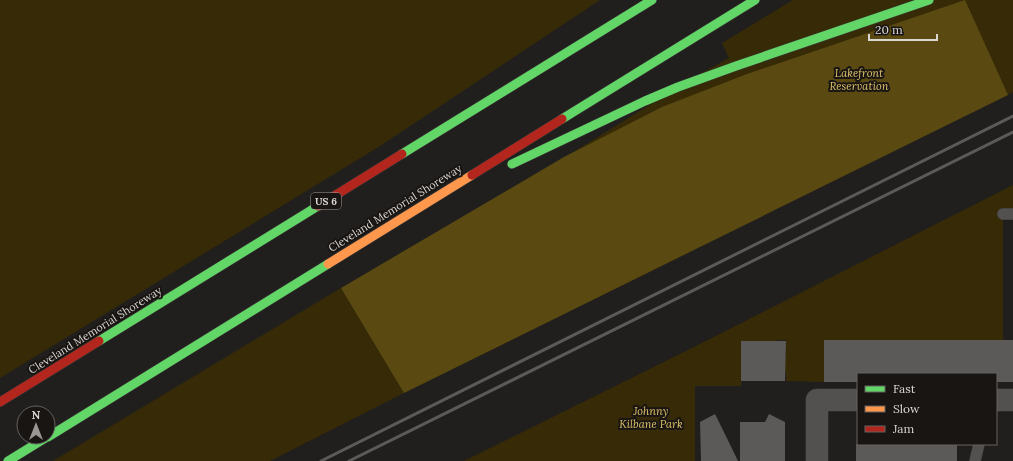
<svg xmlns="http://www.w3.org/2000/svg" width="1013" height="461" font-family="Lora,serif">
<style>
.green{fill:#362b06}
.forest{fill:#5a4a12}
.building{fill:#5b5a58}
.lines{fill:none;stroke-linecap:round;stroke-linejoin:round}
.lane-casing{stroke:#3b3a38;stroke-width:12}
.street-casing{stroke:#3b3a38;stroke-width:23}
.fast-casing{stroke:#3b3a38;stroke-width:10}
.slow-casing{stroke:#3b3a38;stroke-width:10}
.jam-casing{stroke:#3b3a38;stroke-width:10}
.lane{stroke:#53514f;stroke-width:11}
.street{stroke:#53514f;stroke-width:22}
.fast{stroke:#63d668;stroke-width:9}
.slow{stroke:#ff974d;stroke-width:9}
.jam{stroke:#b3261e;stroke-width:9}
.rail{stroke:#5c5a59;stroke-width:3}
.labels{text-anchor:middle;stroke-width:4;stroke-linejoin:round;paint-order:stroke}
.shield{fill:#191513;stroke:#9f9c9a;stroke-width:1}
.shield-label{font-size:10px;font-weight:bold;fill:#d9d6d4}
.park-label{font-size:11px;font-style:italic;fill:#dcc169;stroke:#191513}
.street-label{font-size:11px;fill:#d9d6d4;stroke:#191513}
</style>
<rect width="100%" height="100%" fill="#211f1d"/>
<!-- green -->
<path class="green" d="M0,0H600L380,146L0,378Z
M793,0H1013V92L404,393L270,461H53L341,288L345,294L696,76L729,58L722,43Z
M1013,185V214L1003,215V340H825L824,382L786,381V372H783L786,355V340H777V342H749V341H741V386H695V461H464L694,347Z"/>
<!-- forest -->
<path class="forest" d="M965,0L1008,95L404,393L341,288L564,157L662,107L747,74Z"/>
<!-- building -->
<path class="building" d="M824,340H1013V382H996V374H858V382H824Z
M741,341H786L785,381H741Z
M715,414L721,426L738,461H701L700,422Z
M769,414L785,422V461H740V422H765Z
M856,444H957V461H856Z"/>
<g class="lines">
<!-- lane casing -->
<g class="lane-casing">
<path id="lane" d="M1003,214H1013
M975,461L979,444"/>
</g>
<!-- street casing -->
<g class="street-casing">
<path id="street" d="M996,400H1013
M817,461V400H858"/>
</g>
<!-- fast casing -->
<g class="fast-casing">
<path id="fast" d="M562,119L755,0
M402,154L652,0
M512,164L645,101L678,87L736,66L929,0
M99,341L318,206
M48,437L328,264
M8,461L47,437"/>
</g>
<!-- slow casing -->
<g class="slow-casing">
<path id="slow" d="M328,264L472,175"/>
</g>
<!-- jam casing -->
<g class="jam-casing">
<path id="jam" d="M472,175L562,119
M318,206L402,154
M0,402L99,341"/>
</g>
<!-- lane -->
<use href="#lane" class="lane"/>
<!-- street -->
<use href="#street" class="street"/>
<!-- fast -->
<use href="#fast" class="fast"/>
<!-- slow -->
<use href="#slow" class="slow"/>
<!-- jam -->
<use href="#jam" class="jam"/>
<!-- rail -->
<path class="rail" d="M321,461L1013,116
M349,461L1013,132"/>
</g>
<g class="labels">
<!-- shield labels -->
<rect class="shield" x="311" y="193" width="30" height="16" rx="3"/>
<g class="shield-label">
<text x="326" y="205">US 6</text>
</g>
<!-- park labels -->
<g class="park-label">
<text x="859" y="77">Lakefront<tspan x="859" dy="13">Reservation</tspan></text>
<text x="651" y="415">Johnny<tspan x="651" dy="13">Kilbane Park</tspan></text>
</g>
<!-- street labels -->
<g class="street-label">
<text transform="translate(395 208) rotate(-32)" y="4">Cleveland Memorial Shoreway</text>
<text transform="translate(95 330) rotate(-32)" y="4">Cleveland Memorial Shoreway</text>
</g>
</g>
<!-- legend -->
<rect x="857" y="373" width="140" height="72" fill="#191513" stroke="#666260"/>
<rect x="865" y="386" width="20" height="6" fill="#63d668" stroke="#666260"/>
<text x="893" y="393" font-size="12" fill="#d9d6d4">Fast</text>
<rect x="865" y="406" width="20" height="6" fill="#ff974d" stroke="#666260"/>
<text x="893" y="413" font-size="12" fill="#d9d6d4">Slow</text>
<rect x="865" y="426" width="20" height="6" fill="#b3261e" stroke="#666260"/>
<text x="893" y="433" font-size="12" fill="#d9d6d4">Jam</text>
<!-- north arrow -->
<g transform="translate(36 425)"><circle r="19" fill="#191513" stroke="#666260"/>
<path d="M0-3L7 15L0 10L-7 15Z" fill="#999694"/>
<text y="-6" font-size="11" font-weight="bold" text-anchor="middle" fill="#d9d6d4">N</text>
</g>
<!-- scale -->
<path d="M869 34v6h68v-6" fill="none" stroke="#d9d6d4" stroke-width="2"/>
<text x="875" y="34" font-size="12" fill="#d9d6d4" stroke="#191513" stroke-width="3" paint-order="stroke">20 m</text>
</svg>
